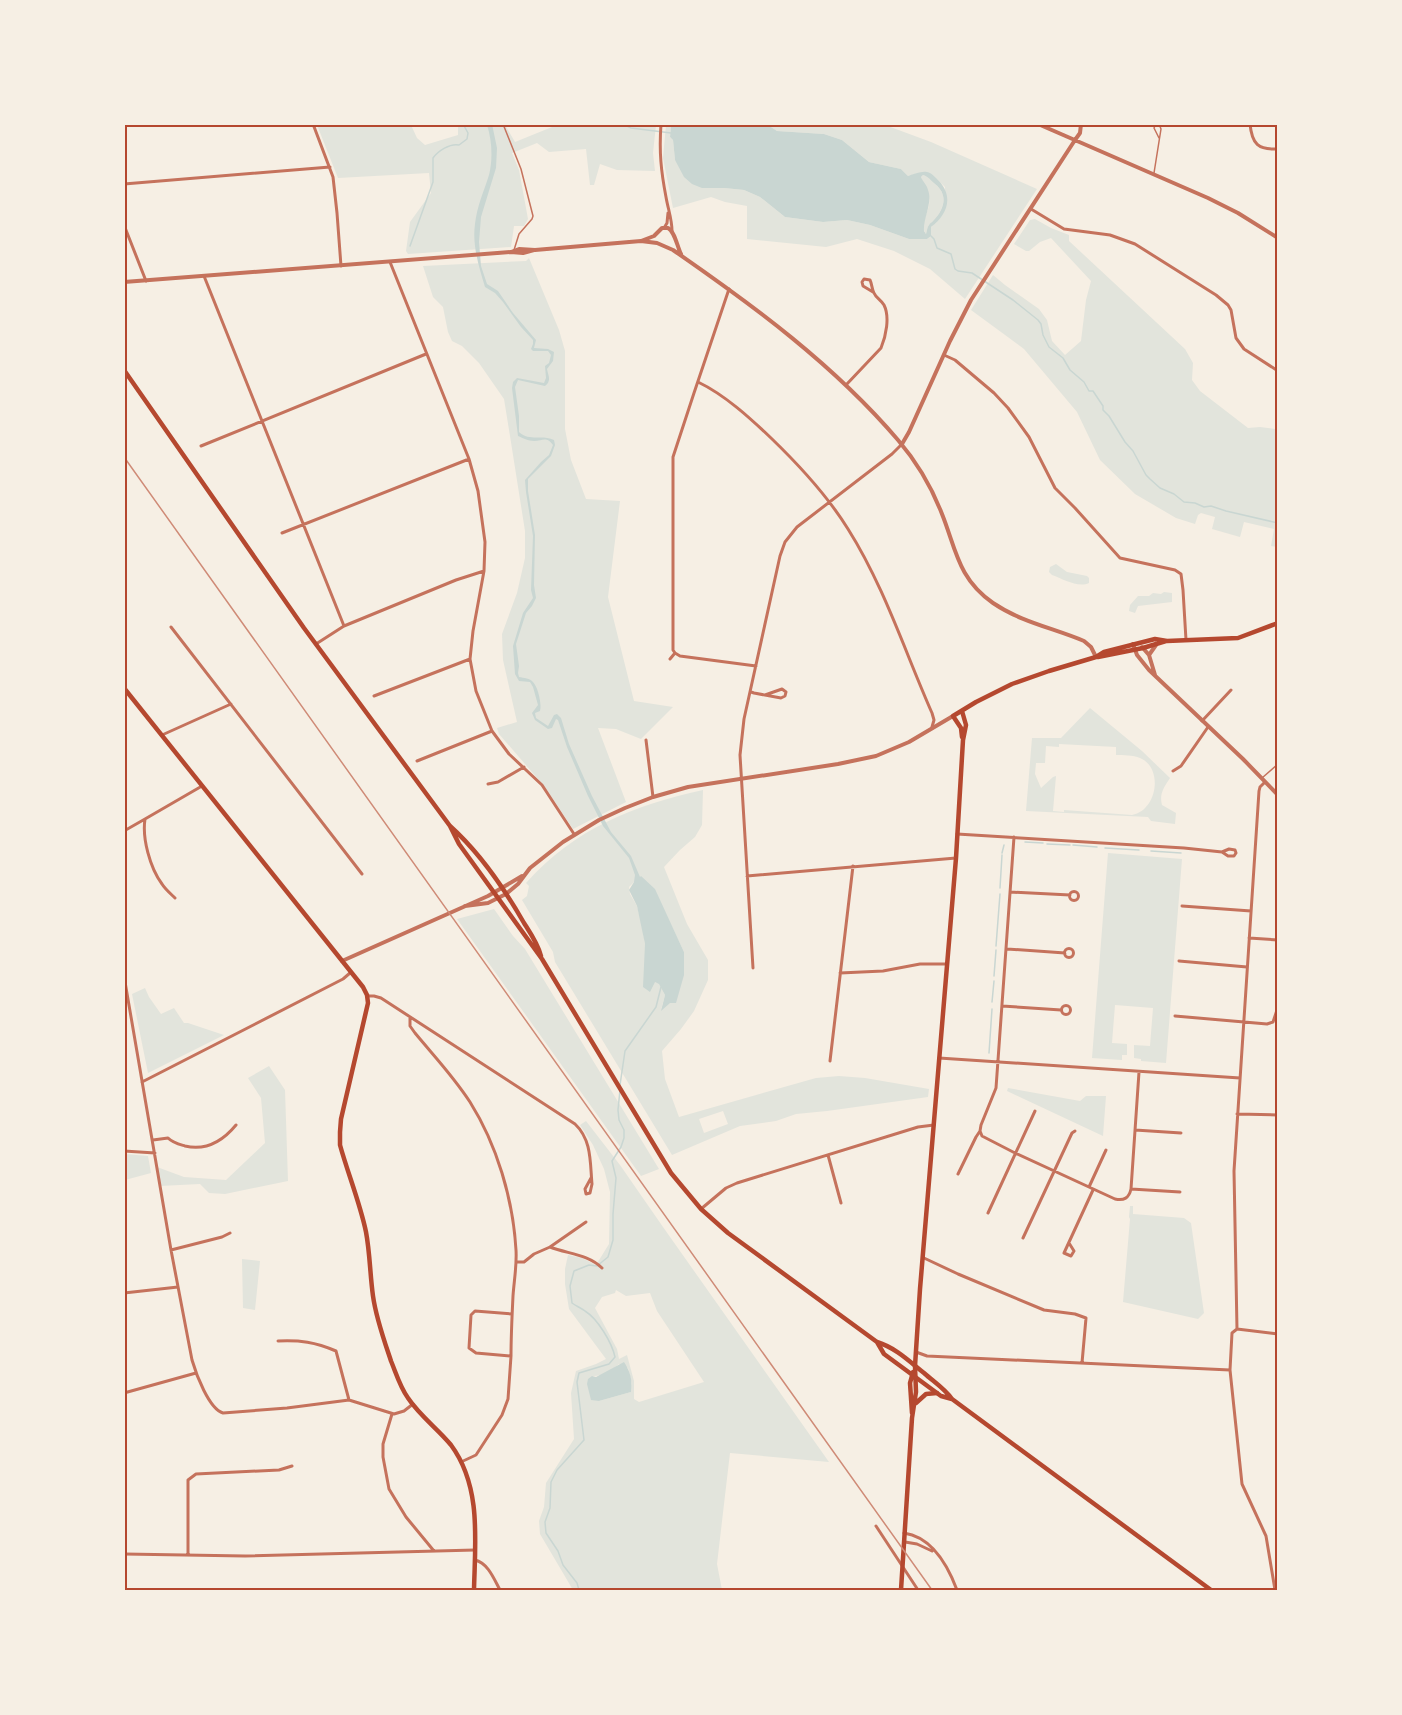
<svg xmlns="http://www.w3.org/2000/svg" width="1402" height="1715" font-family="Helvetica,sans-serif">
<style>
.green{fill:#e2e4dc;fill-rule:evenodd}
.water{fill:#c9d6d2;fill-rule:evenodd}
.lines{fill:none;stroke-linecap:round;stroke-linejoin:round}
.stream{stroke:#c9d6d2;stroke-width:1.5}
.service{stroke:#c5725c;stroke-width:1.5}
.minor{stroke:#c5725c;stroke-width:3}
.tertiary{stroke:#c5725c;stroke-width:4}
.secondary{stroke:#b5482f;stroke-width:4.5}
.primary{stroke:#b5482f;stroke-width:4.5}
.rail{stroke:#cf8b77;stroke-width:1.5}
.neatline{fill:none;stroke:#b5482f;stroke-width:2}
</style>
<rect width="100%" height="100%" fill="#f6efe4"/>
<!-- green -->
<path class="green" d="M317,125H411L417,138L425,145L458,135V125H505L515,142L557,125H656L653,153L655,171L617,170L600,164L594,185H590L586,149L549,152L537,143L512,153L519,170L528,219L524,226H514L511,247L408,254L406,251L410,222L431,193L429,173L338,178Z
M666,125H674L671,126L670,137L673,140L675,160L724,188L744,190L760,197L785,217L823,222L847,220L870,225L909,239H927L931,236V227C947,215 945,206 945,187C930,172 929,169 908,176L901,169L869,162L842,140L824,134L777,131L768,125H885L931,142L1037,189L965,299L930,269L894,251L857,239L826,247L747,239V206L725,202L711,197L673,208L663,158Z
M923,175C929,177 930,180 935,184C949,195 944,210 932,222C931,223 930,223 929,225C927,227 927,231 926,234C919,224 927,216 929,205C931,191 924,188 921,177Z
M1035,219L1051,228L1069,235V241L1185,349L1193,363L1192,380L1200,391L1248,428L1260,427L1275,429V432H1278L1277,547L1271,546L1274,529L1244,522L1240,537L1212,529L1215,517L1201,513L1198,515L1195,524L1176,518L1135,494L1100,460L1077,412L1024,349L971,310L993,275L1005,285L1039,309L1047,320L1052,341L1065,355L1081,341L1086,300L1091,281L1051,238L1040,242L1029,251H1026L1014,244L1030,220Z
M529,258L559,330L565,351V429L571,460L586,499L620,501L608,597L634,701L673,707L641,739L616,729L598,728L626,802L573,829L545,787L499,734L497,728L517,722L503,660L502,634L517,593L525,558V531L510,436L504,399L479,363L462,346L452,341L448,332L443,307L433,297L423,266L526,261Z
M1056,564L1067,572L1087,576L1089,578V583C1078,588 1063,579 1052,575L1049,572L1050,567Z
M1164,592L1172,593V602L1138,606L1135,613L1129,611L1130,605L1138,596H1149L1153,593L1161,594Z
M1090,708L1142,751L1170,778C1164,787 1159,794 1162,805L1176,813L1175,824L1151,821L1148,817L1026,811L1032,738H1061ZM1059,744L1116,747V755C1123,755 1133,755 1140,758C1164,768 1157,811 1132,815L1064,810V812L1053,811L1056,776L1053,777L1041,788L1035,774L1036,763H1045L1046,746L1059,747Z
M703,790L702,825L695,837L680,850L664,867L687,924L708,960V980L694,1011L681,1029L662,1051L665,1079L679,1117L816,1078L839,1076L865,1078L929,1089L928,1097L827,1111L796,1114L776,1121L740,1126L672,1155L555,962L553,952L522,900L527,896L529,886L526,883C576,828 632,806 703,790ZM634,882L654,889L684,952L661,1010L665,995L659,983L655,982L645,962V944L642,925L637,906L630,894L629,887ZM723,1111L728,1124L704,1133L699,1119Z
M1108,853L1182,859L1166,1063L1141,1061V1059L1134,1058V1045L1150,1046L1153,1008L1115,1005L1112,1043L1127,1044V1055H1122V1060L1092,1058Z
M494,909L513,936L525,949L659,1169L641,1176L457,919Z
M145,988L149,997L161,1014L174,1008L184,1023H188L224,1035L148,1073L132,994Z
M269,1066L285,1090L288,1181L225,1194L209,1193L200,1184L160,1186L157,1167L184,1177L226,1180L265,1143L261,1098L248,1078Z
M1008,1088L1080,1101L1086,1096H1106L1103,1136L1007,1091Z
M586,1121L620,1165L663,1227L829,1462L730,1453L717,1564L722,1590H573L540,1534L539,1521L544,1507L546,1483L574,1439L571,1393L576,1371L596,1364L606,1359L569,1309L565,1284V1269L568,1255L582,1258L596,1265L609,1244L610,1192L604,1169L593,1145L580,1125ZM616,1290L626,1296L650,1293L657,1311L704,1382L639,1402L634,1399V1381L627,1355L619,1359L617,1349L595,1308L602,1297L615,1293ZM619,1364L628,1368L632,1384L631,1392L599,1401L592,1376C601,1377 612,1370 619,1364Z
M125,1154L148,1156L151,1173L125,1180Z
M1130,1206H1133V1214L1184,1218L1191,1223L1204,1313L1198,1319L1123,1302L1130,1219L1129,1217Z
M242,1259L260,1261L255,1310L243,1308Z"/>
<!-- water -->
<path class="water" d="M492,124L497,148L496,168L481,217L479,242L481,266L487,284L498,291L513,313L536,340L534,348L548,349L554,352L553,361L547,369C548,375 552,381 545,386L518,380L515,387L519,416V432C530,442 542,434 554,440L555,445L551,456L528,479V491L535,535L534,585L536,598L532,606L526,613L516,644L519,666L518,673L519,677C524,678 530,678 533,682C538,687 542,704 540,711L535,713L536,718L548,726L554,715L557,714L561,718L569,744L592,796L611,832L631,856L640,877L641,876L655,889L684,952V975L676,1003H670L661,1011L665,995L659,984L655,982L650,992L643,987L645,944L637,906L629,890L634,882L635,875L629,858L603,826L588,796L567,747L558,720L556,719L552,728L548,729L535,720L532,713L538,705L533,687L530,682L519,681L515,674L513,646L523,613L533,598L531,590L533,536L526,492L525,480L541,462L549,455L553,445C546,436 543,441 534,441C528,441 523,438 518,436L512,388L513,382L517,378L544,383L546,378L545,366L549,363L551,355L548,351H533L531,349L533,344V340L521,327L503,302L495,293L485,287C479,267 472,245 475,224C477,206 484,191 489,175C493,159 492,140 487,125Z
M674,124L768,125L777,131L824,134L842,140L869,162L901,169L908,176C914,174 921,171 927,172C932,173 935,177 939,181C954,197 947,215 931,227V236L927,239H909L870,225L847,220L823,222L785,217L760,197L744,190L724,188H702L692,184L684,177L675,160L673,140L670,137L671,126ZM923,175C929,177 930,180 935,184C949,195 944,210 933,221C931,223 930,223 929,225C927,227 927,231 926,234L924,231C923,218 933,203 928,190C927,185 923,182 921,177Z
M624,1362C630,1371 633,1381 631,1392L599,1401L591,1400L587,1384L588,1379L592,1376L596,1377Z"/>
<g class="lines">
<!-- stream -->
<path class="stream" d="M623,124L631,128L671,133
M931,236L934,239L937,248L951,254L955,269L958,271L972,273L1013,300L1038,320L1041,324L1043,335L1049,347L1063,358L1070,370L1084,382L1089,391H1093L1103,406V410L1109,416L1125,442L1133,451L1146,475L1150,479L1160,488L1174,494L1184,502L1195,503L1204,507L1211,506L1226,511L1278,523
M410,246L433,182V158C438,151 450,143 459,145L467,139L468,133L463,124
M1025,842L1043,843
M1047,844L1070,845
M1073,845L1097,847
M1105,848L1139,850
M1151,851L1181,853
M1002,853L1004,845
M1000,888L1002,855
M996,946L1000,894
M994,976L996,950
M992,1002L994,981
M989,1053L992,1009
M620,1085L625,1051L656,1007L661,987
M579,1590L577,1583L563,1565L558,1551L546,1533L545,1522L550,1508L551,1482L557,1470L584,1440L577,1382L579,1373L609,1364L615,1357C612,1343 598,1319 585,1311C581,1308 576,1306 572,1303L570,1286L574,1271L589,1265L597,1266L608,1257L613,1240V1214L616,1178L612,1161L621,1147L624,1138V1130L619,1120L618,1110L620,1090"/>
<!-- service -->
<path class="service" d="M503,124L521,169L533,216L532,219L519,234L514,250
M1156,124L1154,128L1159,138
M1154,173L1161,129L1159,124
M1262,778L1278,764"/>
<!-- minor -->
<path class="minor" d="M313,124L333,177L337,213L341,266
M661,124C659,152 661,171 666,197C668,209 672,219 672,231
M1250,124C1252,144 1258,150 1278,149
M124,184L330,167
M1031,209L1064,229L1110,235L1135,244L1216,295L1228,305L1231,310L1236,338L1244,349L1278,371
M124,225L146,281
M664,228L667,223L668,213
M390,262L469,459L478,491L485,542L484,571L473,631L470,659L476,691L492,731L509,754L542,785L574,834
M204,276L344,626
M729,289L694,393L673,457V650L675,653L680,656L756,666
M944,355L955,360L994,393L1008,408L1029,437L1055,488L1075,508L1120,558L1175,570L1181,574L1183,590L1186,640
M698,382C725,395 750,418 771,438C800,466 827,495 848,529C884,586 905,652 932,713L934,720L932,727
M846,385L881,348C886,336 890,317 884,305C881,300 876,298 874,293C872,290 872,284 870,280L864,279L862,282L863,286L873,292
M201,446L426,354
M282,533L469,459
M171,627L362,874
M316,644L344,626L456,580L484,571
M670,659L675,653
M751,692L754,693L781,698L785,696L786,692L782,689L765,695
M374,696L470,659
M1202,721L1231,690
M162,735L231,704
M646,740L653,797
M417,761L492,731
M1173,771L1181,766L1208,727
M1265,782L1260,787L1259,791L1234,1171L1237,1329L1232,1333L1230,1370L1242,1484L1266,1536L1275,1590
M488,784L498,782L524,767
M124,831L145,819
M957,834L1184,848L1222,852L1229,849L1235,850L1236,853L1234,856H1228L1222,852
M1014,837L996,1088L981,1125L980,1131L982,1136L1015,1153L1115,1199C1124,1201 1129,1198 1131,1189L1139,1072
M747,876L956,858
M1069.5 896a4.5 4.5 0 1 1 9 0a4.5 4.5 0 1 1-9 0Z
M1010,892L1070,895
M175,898C171,894 165,889 162,884C150,868 142,838 145,819L202,786
M1182,906L1251,911
M1249,938L1278,940
M1064.5 953a4.5 4.5 0 1 1 9 0a4.5 4.5 0 1 1-9 0Z
M1007,949L1065,953
M1179,961L1247,967
M753,968L740,755L744,719L780,556L785,542L797,527L892,454L902,444
M840,973L883,971L920,964H947
M124,976L171,1250L192,1360C196,1374 209,1409 223,1413L287,1408L349,1400L394,1414L404,1411L413,1404
M368,996H374L381,998L575,1124C592,1140 590,1163 592,1184L590,1193L586,1194L585,1189L591,1178
M1061.5 1010a4.5 4.5 0 1 1 9 0a4.5 4.5 0 1 1-9 0Z
M1002,1006L1061,1010
M1175,1016L1267,1024L1273,1022L1278,1007
M410,1017V1026L415,1033C434,1056 454,1077 470,1102C497,1145 513,1199 516,1250C517,1265 514,1281 513,1296C512,1316 511,1336 511,1356
M939,1058L1240,1078
M830,1061L853,866
M142,1082L343,979L350,973
M1237,1114L1278,1115
M1135,1130L1181,1133
M153,1140L168,1138C173,1143 178,1144 185,1146C206,1151 222,1142 236,1125
M124,1151L155,1153
M828,1155L841,1203
M958,1174L976,1137L980,1131
M1089,1187L1106,1150
M1131,1189L1180,1192
M701,1209L726,1188L737,1183L918,1127L934,1125
M988,1213L1035,1111
M1023,1238L1072,1133L1075,1131
M1069,1243L1074,1251L1071,1256L1064,1253L1093,1190
M550,1247C568,1254 588,1254 602,1268
M171,1250L222,1237L230,1233
M924,1258L958,1274L1044,1310L1075,1314L1086,1318L1082,1363
M516,1262H524L534,1254L550,1247L586,1222
M124,1293L178,1287
M1237,1329L1278,1334
M278,1341C300,1340 315,1342 336,1351L349,1400
M916,1352L927,1356L1230,1370
M124,1393L196,1373
M392,1414L383,1444V1457L389,1489L406,1517L434,1551
M461,1462L476,1455L502,1415L508,1399L511,1356L476,1353L469,1348L471,1315L475,1311L512,1314
M876,1526L918,1590
M904,1533C932,1537 948,1566 957,1590
M905,1542L917,1544L932,1551
M124,1554L245,1556L475,1550
M188,1555V1480L196,1474L279,1470L292,1466
M475,1560C488,1563 494,1579 500,1590"/>
<!-- tertiary -->
<path class="tertiary" d="M1038,124L1208,198L1238,213L1278,238
M641,241L654,236L662,228H668C675,232 677,246 681,254
M511,252L519,249L535,250L641,241L657,243L673,250C754,306 834,365 898,440C916,461 932,488 942,514C956,549 958,579 993,603C1021,622 1053,628 1084,641L1091,647L1096,657
M124,282L511,252L523,253L534,250
M902,444L909,432L950,341L971,300L1075,140L1080,133L1081,124
M1133,644L1137,655L1149,670L1243,759L1278,795
M1142,647L1149,655L1155,675
M1149,655L1156,645
M465,906L488,903L506,894L518,884L530,868L563,842L599,820L625,808L653,797L688,787L838,764L876,756L909,742L953,716
M342,961L488,896L522,876"/>
<!-- secondary -->
<path class="secondary" d="M1098,657L1143,648L1166,641
M124,688L363,987L367,995L368,1003L341,1119L340,1132V1145C348,1174 360,1203 366,1232C370,1253 370,1275 373,1296C376,1318 384,1340 391,1361C396,1373 400,1387 408,1398C420,1416 438,1429 451,1445C482,1487 475,1542 474,1590
M962,737L961,728L953,716L976,702L1012,684L1049,671L1096,657L1104,652L1155,639L1167,641L1238,638L1278,623
M916,1403L926,1394L937,1393
M912,1413L910,1383L913,1372
M901,1590L912,1418L916,1392L915,1366L920,1289L956,858L963,740L966,725L962,711"/>
<!-- primary -->
<path class="primary" d="M124,370L304,628L450,826C480,853 504,888 524,923C531,934 538,944 541,956
M450,826L459,844L542,959L671,1173L701,1209L728,1233L877,1342C896,1348 909,1361 924,1373C934,1382 944,1388 952,1399L1211,1590
M877,1342L884,1354L899,1365L941,1396L952,1399"/>
<!-- rail -->
<path class="rail" d="M124,457L932,1590"/>
</g>
<!-- border -->
<rect width="1402" height="1715" fill="none" stroke="#f6efe4" stroke-width="252"/>
<rect x="126" y="126" width="1150" height="1463" class="neatline"/>
</svg>
